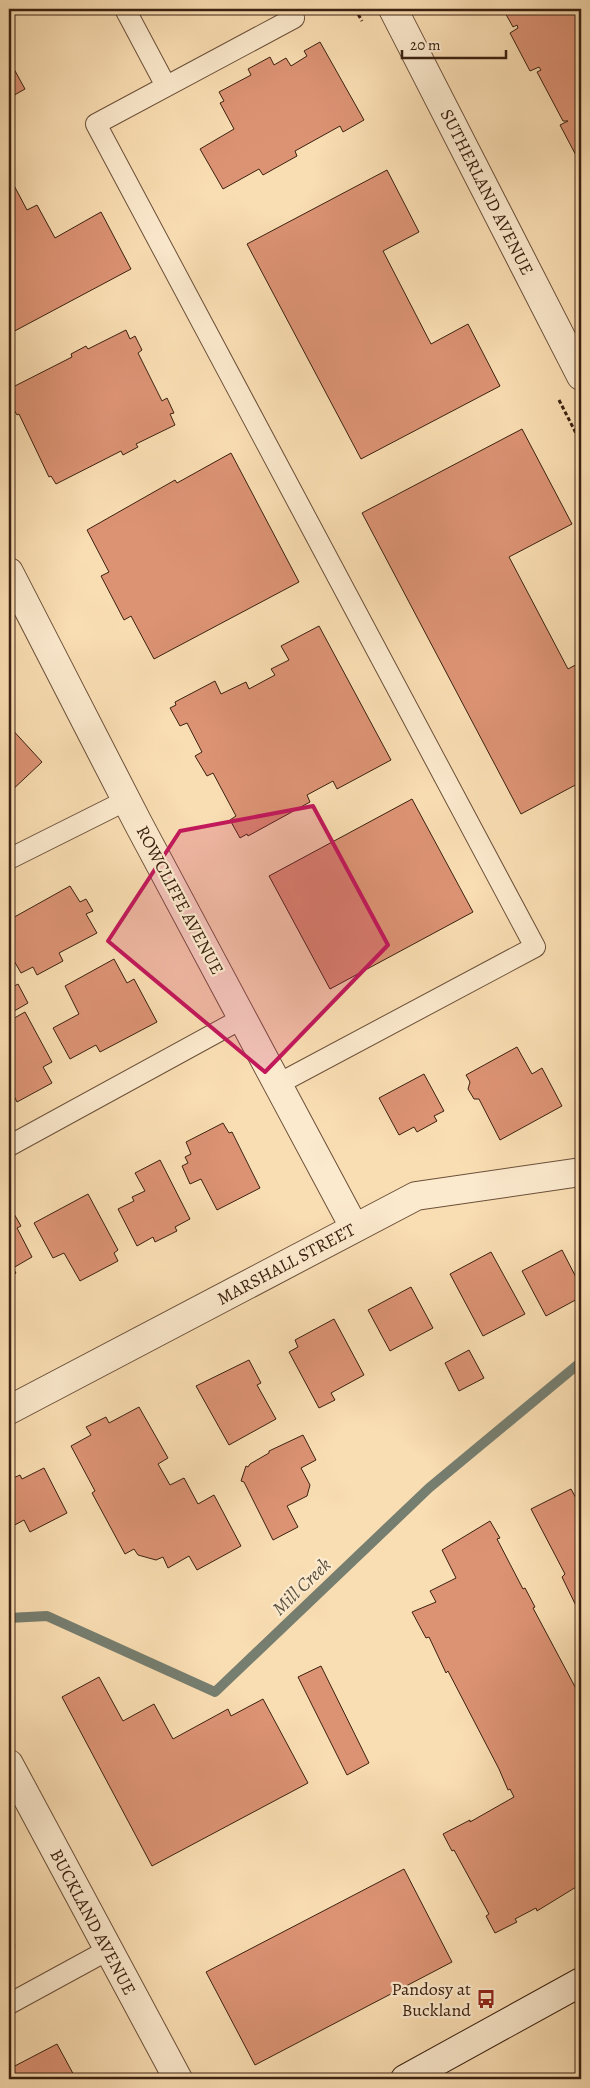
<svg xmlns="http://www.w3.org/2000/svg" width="590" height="2088" font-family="Alegreya,serif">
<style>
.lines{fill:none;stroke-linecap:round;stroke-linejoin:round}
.stream{stroke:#767e70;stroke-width:10}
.building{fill:#dc9374;stroke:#3b2110}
.service-casing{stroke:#6b5039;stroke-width:22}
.minor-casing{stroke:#6b5039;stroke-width:30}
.tertiary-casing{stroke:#6b5039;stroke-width:30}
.secondary-casing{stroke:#3b2110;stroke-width:30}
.path{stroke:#3b2110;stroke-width:3;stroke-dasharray:4 2.5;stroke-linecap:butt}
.service{stroke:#fceace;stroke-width:20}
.minor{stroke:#fceace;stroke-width:28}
.tertiary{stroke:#fceace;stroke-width:28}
.secondary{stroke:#fceace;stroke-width:28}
.marked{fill:#c2185b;fill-opacity:0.2;stroke:#c2185b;stroke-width:4;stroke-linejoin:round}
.labels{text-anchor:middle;stroke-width:4.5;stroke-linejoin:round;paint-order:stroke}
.street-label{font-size:18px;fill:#3b2110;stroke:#fceace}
.poi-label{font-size:18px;fill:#3b2110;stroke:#fceace;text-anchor:end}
.water-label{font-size:19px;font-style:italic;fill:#595040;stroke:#fceace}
</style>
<rect width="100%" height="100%" fill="#fadeb3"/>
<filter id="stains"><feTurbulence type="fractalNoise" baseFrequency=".004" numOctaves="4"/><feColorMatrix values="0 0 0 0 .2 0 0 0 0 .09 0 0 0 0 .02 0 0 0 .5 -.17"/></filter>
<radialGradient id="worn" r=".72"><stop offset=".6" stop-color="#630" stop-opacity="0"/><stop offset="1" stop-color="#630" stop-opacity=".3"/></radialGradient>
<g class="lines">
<!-- stream -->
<path class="stream" d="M9,1618L47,1616L215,1692L429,1488L581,1362"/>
</g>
<!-- building -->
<path class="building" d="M503,9H581L580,163L560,125L568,121H563L537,72L541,70L539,67L530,71L510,33L518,28L517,25L513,27Z
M320,42L364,120L343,132L340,126L295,151L297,156L263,175L259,169L223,189L200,149L234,129L220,103L224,101L219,92L251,75L248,69L270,57L274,65L286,58L291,66L307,56L304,51Z
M9,60L25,89L9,98Z
M387,170L419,232L383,251L431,344L468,324L500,386L361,459L247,244Z
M9,176L27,210L37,205L55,238L101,212L131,269L9,334Z
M126,330L130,339L135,336L142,350L138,353L162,401L167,398L174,413L170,414L175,425L136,444L138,447L123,455L121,451L56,484L51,476L49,477L19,414L17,415L9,401L12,399L9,389L72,357L71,354L86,346L88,349Z
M522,429L572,524L509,557L568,669L581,662V782L521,814L362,513Z
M231,453L299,582L154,659L131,616L124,620L101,576L109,572L87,530L175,480L177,483Z
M319,626L391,760L337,789L333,781L307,795L310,802L248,836L247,834L240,838L230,820L236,816L213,773L207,776L195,756L202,752L187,723L180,726L170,708L176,705L175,702L215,681L221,694L246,682L249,689L275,675L271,669L289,660L281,646Z
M9,726L42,762L9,793Z
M412,799L473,912L330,989L269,876Z
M70,886L80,902L86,899L93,911L86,914L97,933L59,953L63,961L37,975L33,967L21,973L9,952V920Z
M114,959L127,983L134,979L157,1022L100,1052L96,1045L70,1059L53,1028L79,1014L65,986Z
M18,984L28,1003L9,1014V989Z
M25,1012L52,1062L43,1067L52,1083L17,1102L9,1086V1021Z
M517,1047L532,1074L542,1068L562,1106L500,1140L479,1099H474L468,1089L470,1082L466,1075Z
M424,1074L444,1111L434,1116L437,1121L417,1132L414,1127L399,1135L379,1098Z
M223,1123L229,1133L232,1132L260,1188L217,1210L201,1179L190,1184L182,1166L188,1163L185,1157L191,1154L186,1142Z
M160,1160L190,1219L175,1227L177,1231L155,1242L153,1237L137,1246L118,1209L134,1201L132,1197L145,1191L135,1173Z
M88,1194L118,1250L114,1253L118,1261L80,1281L64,1253L53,1258L34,1223Z
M9,1205L21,1226L17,1228L32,1257L13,1268L16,1273L9,1277Z
M562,1250L581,1287V1297L546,1316L522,1271Z
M491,1252L525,1314L483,1336L450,1274Z
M411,1287L433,1328L390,1351L368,1310Z
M334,1319L364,1375L331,1393L335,1400L319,1408L289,1352L298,1347L295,1340Z
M469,1350L484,1378L459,1391L445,1363Z
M249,1360L261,1383L257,1385L276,1419L229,1445L196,1386Z
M139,1407L168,1458L158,1464L170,1485L184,1478L198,1504L214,1495L241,1546L197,1570L189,1556L168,1568L163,1557L156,1560L138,1555L134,1549L125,1554L92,1493L95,1491L71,1446L91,1435L86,1427L106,1417L109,1423Z
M303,1435L316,1460L301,1468L310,1485L307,1496L287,1506L298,1527L273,1540L244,1482L241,1481L246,1466L248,1467L250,1464L269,1453V1451Z
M44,1468L67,1513L30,1532L24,1520L9,1528V1480L20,1475L22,1479Z
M571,1489L577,1500L581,1497V1616L562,1577L565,1574L531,1509Z
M490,1521L500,1538L497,1539L523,1589L525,1588L535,1607L533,1608L581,1698V1884L537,1911L536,1908L515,1919L517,1922L495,1933L486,1916L489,1914L454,1850L452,1851L443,1834L470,1820V1822L514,1797L510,1789L508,1790L499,1769L448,1671L446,1673L429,1637L426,1638L412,1612L436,1602L430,1591L456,1578L442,1550Z
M321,1666L369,1763L347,1775L298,1677Z
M99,1677L123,1721L154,1704L173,1739L228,1709L231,1716L263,1699L308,1783L152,1866L62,1697Z
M404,1869L452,1962L255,2065L206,1972Z
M9,1935L15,1946L11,1949L14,1953L9,1956Z
M57,2044L76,2079H9V2069Z"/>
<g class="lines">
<!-- service casing -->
<g class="service-casing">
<path id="service" d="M125,9L166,86
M9,859L127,800
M278,1084L535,947L96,124L294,18
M9,1146L243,1018
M9,2004L108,1950"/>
</g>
<!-- minor casing -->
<g class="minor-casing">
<path id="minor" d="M9,572L138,823L354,1227
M9,1410L416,1196L581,1172
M9,1764L178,2079"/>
</g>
<!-- tertiary casing -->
<g class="tertiary-casing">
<path id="tertiary" d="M393,9L581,376"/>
</g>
<!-- secondary casing -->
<g class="secondary-casing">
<path id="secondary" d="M405,2079L581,1982"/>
</g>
<!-- path -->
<path class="path" d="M355,9L362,21
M559,400L581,443"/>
<!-- service -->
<use href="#service" class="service"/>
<!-- minor -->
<use href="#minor" class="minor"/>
<!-- tertiary -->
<use href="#tertiary" class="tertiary"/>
<!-- secondary -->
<use href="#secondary" class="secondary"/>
</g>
<!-- marked area -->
<path class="marked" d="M313,806L388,945L265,1072L108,941L180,831Z"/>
<!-- icons -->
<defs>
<g id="bus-bare" transform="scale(1.5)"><path d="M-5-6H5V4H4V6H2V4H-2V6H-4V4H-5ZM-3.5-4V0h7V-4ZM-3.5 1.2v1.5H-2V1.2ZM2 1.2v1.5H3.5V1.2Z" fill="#8f2418" stroke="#fceace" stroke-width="2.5" paint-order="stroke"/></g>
</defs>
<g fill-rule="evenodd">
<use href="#bus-bare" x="486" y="1999"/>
</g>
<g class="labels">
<!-- street labels -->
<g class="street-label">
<text transform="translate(487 192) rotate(63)" y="6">SUTHERLAND AVENUE</text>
<text transform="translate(180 900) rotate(62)" y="6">ROWCLIFFE AVENUE</text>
<text transform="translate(286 1264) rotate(-28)" y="6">MARSHALL STREET</text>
<text transform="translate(93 1922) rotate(62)" y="6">BUCKLAND AVENUE</text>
</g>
<!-- poi labels -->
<g class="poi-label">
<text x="471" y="1995">Pandosy at<tspan x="471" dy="21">Buckland</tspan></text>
</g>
<!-- water labels -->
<g class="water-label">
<text transform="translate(301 1586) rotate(-44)" y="7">Mill Creek</text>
</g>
</g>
<!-- margin -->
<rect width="590" height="2088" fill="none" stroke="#fadeb3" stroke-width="30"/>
<rect x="10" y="10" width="570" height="2068" fill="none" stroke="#3b2110" stroke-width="2.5"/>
<rect x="15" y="15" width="560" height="2058" fill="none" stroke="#3b2110"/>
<!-- scale -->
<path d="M402 50v8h104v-8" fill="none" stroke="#3b2110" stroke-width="2.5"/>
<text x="410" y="50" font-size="15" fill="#3b2110" stroke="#fceace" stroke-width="4" paint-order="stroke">20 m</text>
<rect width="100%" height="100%" filter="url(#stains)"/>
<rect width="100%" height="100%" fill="url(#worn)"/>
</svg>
